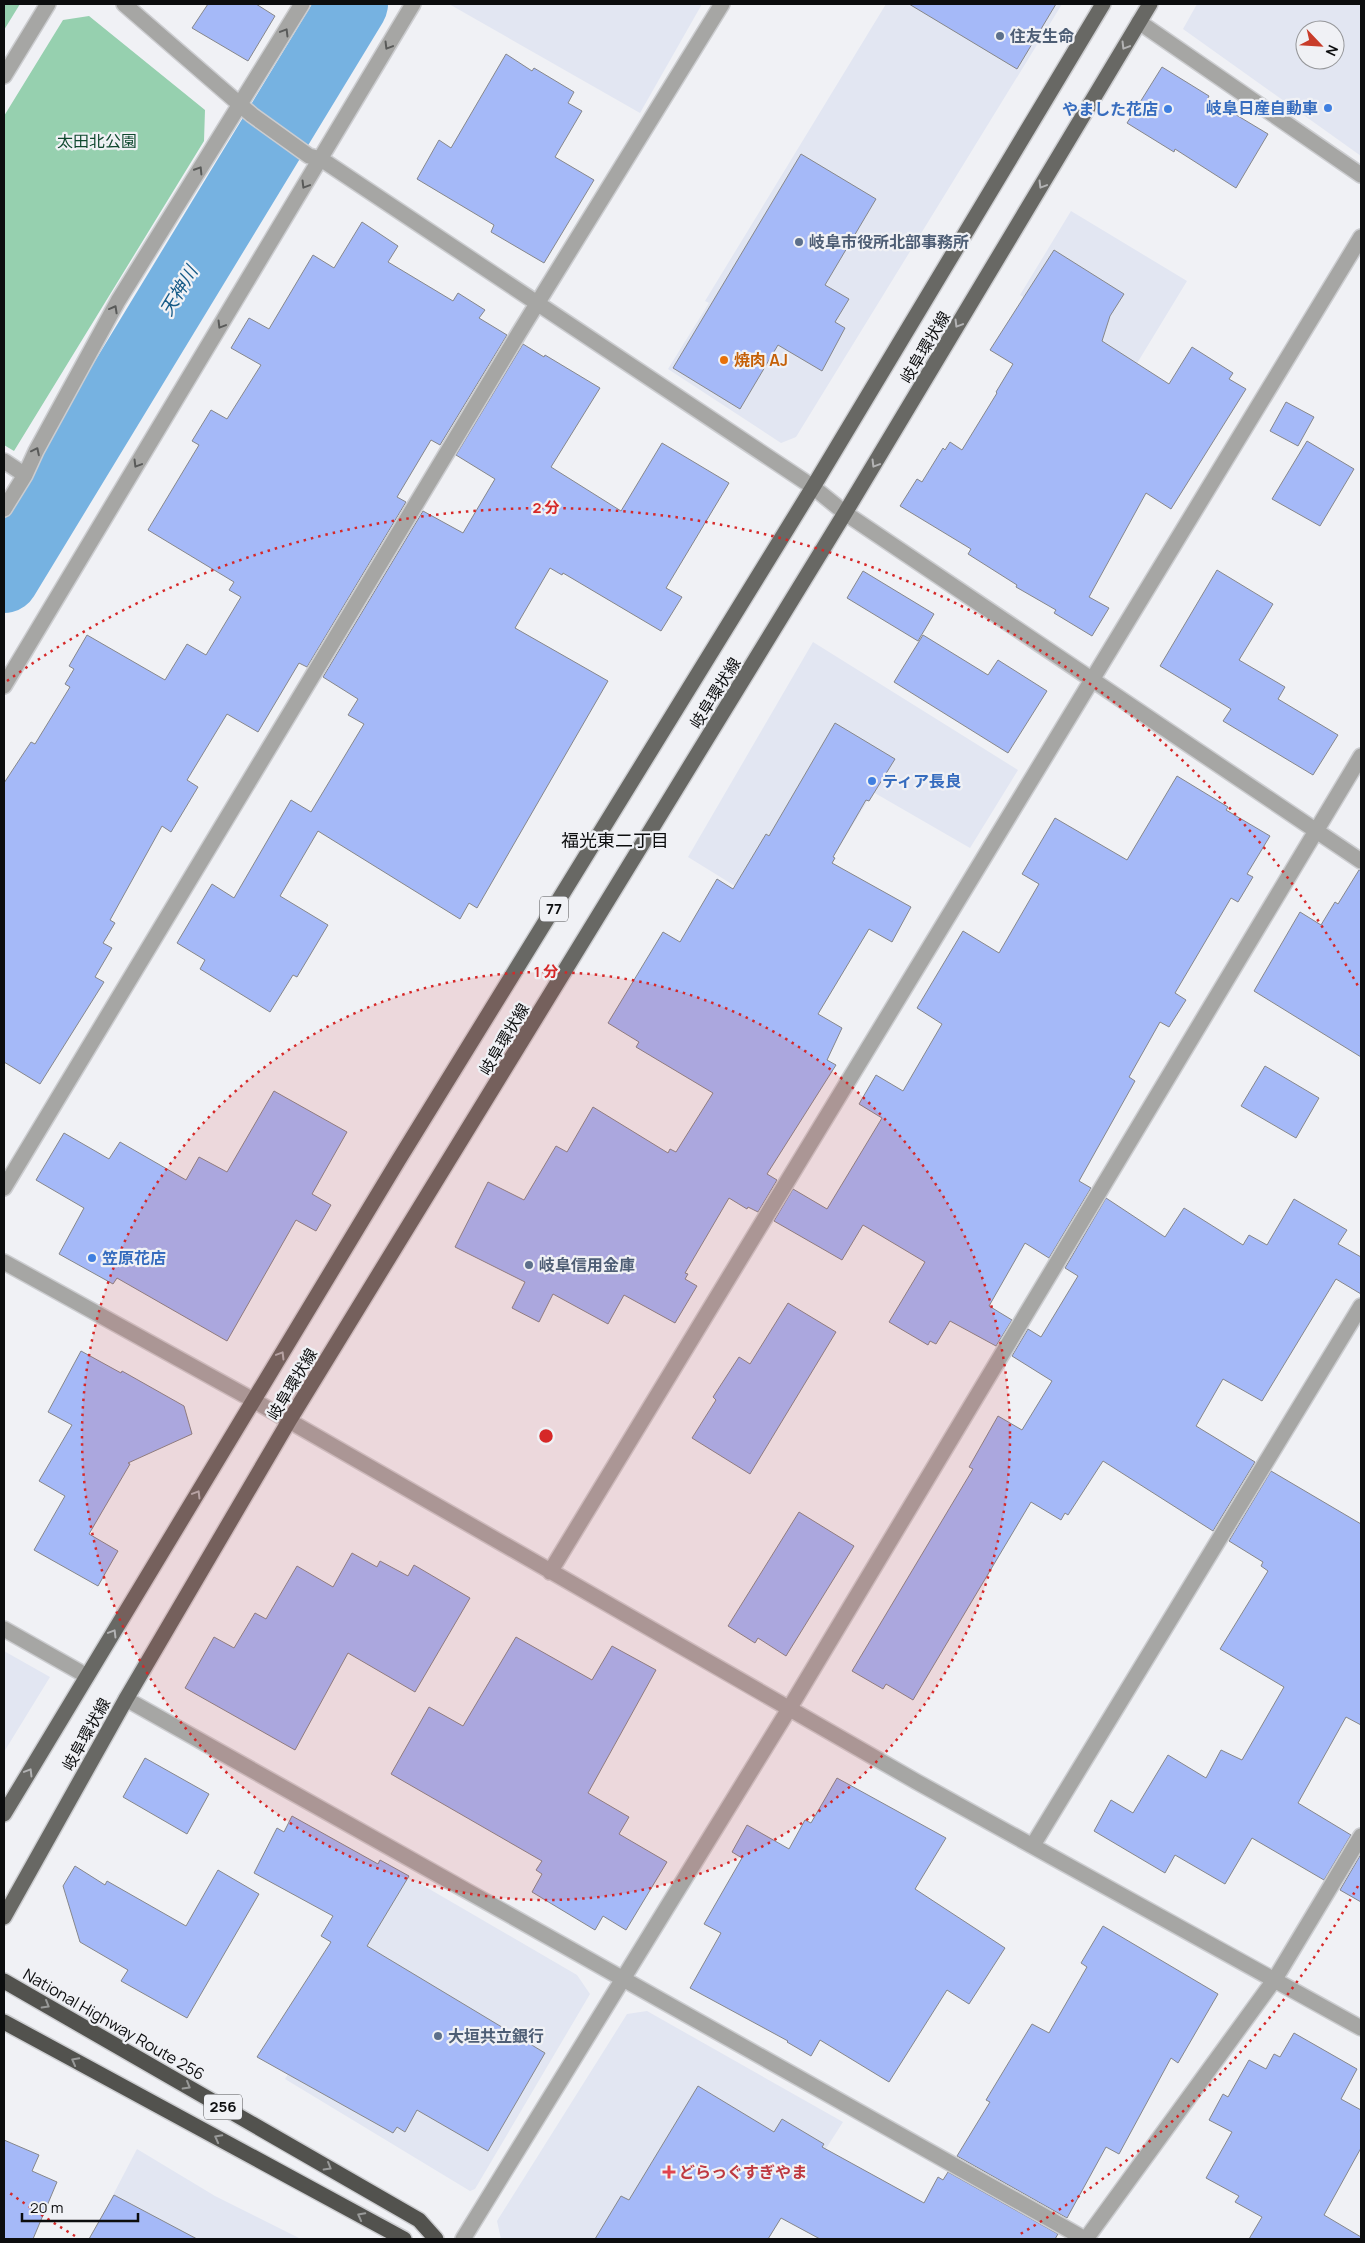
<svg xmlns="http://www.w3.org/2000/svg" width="1365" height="2243" font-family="Manrope,'Noto Sans JP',sans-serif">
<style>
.built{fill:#e2e6f2;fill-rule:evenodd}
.green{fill:#96d0af}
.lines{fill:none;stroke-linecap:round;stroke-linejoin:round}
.river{stroke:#76b2e1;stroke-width:70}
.building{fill:#a5b9f8;stroke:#86878b}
.minor-casing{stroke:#cccdd0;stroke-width:18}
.major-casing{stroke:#cccdd0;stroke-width:18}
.highway-casing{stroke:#cccdd0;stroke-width:18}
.minor{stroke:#a6a6a4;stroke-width:15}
.major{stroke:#686864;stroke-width:15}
.highway{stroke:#52524e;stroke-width:15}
.oneway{stroke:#595a59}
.oneway2{stroke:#b3b3b4}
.oneway3{stroke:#999a99}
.ring{fill:none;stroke:#d62828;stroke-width:2.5;stroke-dasharray:2.5 5}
.service-dot{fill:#5c6f8a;stroke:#f0f1f5;stroke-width:2}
.shop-dot{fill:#3f7fe0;stroke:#f0f1f5;stroke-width:2}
.food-dot{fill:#e8710a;stroke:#f0f1f5;stroke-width:2}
.health-dot{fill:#e0444e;stroke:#f0f1f5;stroke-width:2}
.labels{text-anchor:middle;stroke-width:4.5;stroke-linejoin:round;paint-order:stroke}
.shield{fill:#f0f1f5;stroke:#505153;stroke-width:1}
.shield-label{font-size:15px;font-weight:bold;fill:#0c0d0e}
.service-label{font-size:16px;font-weight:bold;fill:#4e5e75;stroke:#f0f1f5;text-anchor:start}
.shop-label{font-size:16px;font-weight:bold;fill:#366cbe;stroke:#f0f1f5;text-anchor:end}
.park-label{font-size:16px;fill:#0f482e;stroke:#f0f1f5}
.street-label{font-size:16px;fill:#0c0d0e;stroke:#f0f1f5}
.food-label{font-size:16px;font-weight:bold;fill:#c56008;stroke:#f0f1f5;text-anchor:start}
.health-label{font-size:16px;font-weight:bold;fill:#be3a42;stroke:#f0f1f5;text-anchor:start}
.water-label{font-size:18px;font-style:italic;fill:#155a87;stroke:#f0f1f5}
.neighbourhood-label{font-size:18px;fill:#0c0d0e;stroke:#f0f1f5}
.centre{fill:#d62828;stroke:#f0f1f5;stroke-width:2.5}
.ring-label{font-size:15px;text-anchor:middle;font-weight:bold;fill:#d62828;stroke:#f0f1f5;stroke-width:4.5;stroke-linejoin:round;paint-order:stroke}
</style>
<rect width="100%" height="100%" fill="#f0f1f5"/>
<!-- built -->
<path class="built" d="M449,4H702L640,113Z
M886,4H1062L796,437L781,443L668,369L709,303L705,301Z
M1197,4H1361V156L1183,29ZM1305,30H1335V60H1305Z
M1071,211L1187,281L1136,365L1020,295Z
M813,642L1018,770L970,848L873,792L793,922L688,857Z
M4,1651L50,1677L4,1752Z
M407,1876L577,1975L590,1994L475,2189L470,2191L285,2079Z
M647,2011L843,2122L769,2238L771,2239H501L497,2221L627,2014Z
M137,2149L215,2196L301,2239H90Z"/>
<!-- green -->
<path class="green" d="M4,4H20L4,30Z
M89,16L205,110L204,141L14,451L4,445V116L63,20Z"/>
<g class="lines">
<!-- river -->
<path class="river" d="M4,578L353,4"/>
</g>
<!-- building -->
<path class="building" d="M208,4H256L275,16L248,61L192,28Z
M909,4H1056L1017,69Z
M506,54L532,71L534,68L574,92L568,103L582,111L555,157L594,180L544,263L491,232L494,225L417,179L439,140L451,148Z
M1162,67L1209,96L1208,98L1268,134L1236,188L1175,149L1174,152L1127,123Z
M801,154L876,199L825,285L849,299L835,322L845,328L822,371L778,345L740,409L673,368Z
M362,222L398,246L388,262L453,301L458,293L485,310L479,318L507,335L440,445L431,440L397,497L406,502L307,667L299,663L258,732L227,714L187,780L198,787L171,832L162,826L110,920L115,923L103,943L112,948L95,977L104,982L40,1084L4,1062V783L31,742L35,744L70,687L65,684L74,669L69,666L87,635L165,680L187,644L206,655L241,597L229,590L234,582L148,530L149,528L199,445L192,441L211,410L227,419L261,365L231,348L249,318L269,329L313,255L334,268Z
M1054,250L1124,294L1110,316L1102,341L1169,384L1192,347L1233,373L1229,379L1246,389L1171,509L1146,493L1089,597L1109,608L1092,636L1054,613L1056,610L1016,587L1017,585L968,554L971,549L900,506L917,479L922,482L943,448L945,450L950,442L962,450L997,393L996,392L1013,364L990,350Z
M523,344L544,357L545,355L600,388L551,467L621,511L662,443L729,483L666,588L682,597L661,631L563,573L562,575L550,568L515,628L608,681L477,908L469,903L460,919L318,831L280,896L328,925L297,977L293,975L270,1012L200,969L205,960L177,943L212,884L234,898L291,800L311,812L364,724L348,715L358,699L323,677L423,511L463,533L495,479L456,455Z
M1286,402L1314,417L1298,446L1270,431Z
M1307,441L1354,469L1320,526L1272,499Z
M1217,570L1273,604L1239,660L1285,687L1278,699L1338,735L1313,775L1223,721L1231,709L1160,666Z
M863,571L934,614L918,641L847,598Z
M923,635L988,675L998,660L1047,691L1008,753L894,682Z
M835,723L895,759L869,801L866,800L833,857L835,858L832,863L911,907L892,942L869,929L818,1014L842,1028L827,1060L836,1065L767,1174L777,1180L758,1212L748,1207L747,1209L729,1198L685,1273L688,1274L685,1279L697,1286L675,1323L624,1295L608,1324L553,1294L539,1322L512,1308L525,1282L455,1247L488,1182L524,1200L556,1146L567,1152L593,1107L668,1153L670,1149L676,1152L713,1093L636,1047L639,1042L608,1023L663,932L680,942L717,879L733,889L766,834L769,836Z
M1177,776L1228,807L1226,810L1270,836L1247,874L1253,877L1238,902L1231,898L1175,993L1186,1000L1169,1027L1160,1022L1129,1077L1135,1081L1079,1181L1091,1188L1049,1258L1025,1243L989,1306L1012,1320L996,1346L950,1321L936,1344L930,1341L928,1345L889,1322L925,1262L863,1225L842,1260L774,1221L793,1189L827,1209L882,1118L859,1104L876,1075L903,1091L942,1024L917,1008L963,931L999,953L1039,884L1022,874L1055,818L1127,860Z
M1359,870H1361V1057L1254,991L1300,912L1321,925L1335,902L1338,904Z
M1265,1066L1319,1098L1296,1138L1241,1106Z
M274,1091L347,1132L312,1194L331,1205L316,1231L296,1220L227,1341L117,1278L113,1284L59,1254L84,1208L36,1180L64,1133L109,1159L120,1142L186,1180L199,1157L227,1172Z
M1106,1198L1165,1237L1184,1208L1243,1245L1249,1235L1267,1245L1294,1199L1347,1230L1338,1244L1361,1257V1294L1336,1279L1262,1401L1223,1379L1196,1426L1255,1462L1213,1531L1103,1461L1068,1515L1065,1513L1061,1520L1031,1502L913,1700L886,1684L883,1689L852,1671L973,1469L969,1467L998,1416L1022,1430L1052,1381L1012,1356L1028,1329L1041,1337L1078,1276L1065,1268Z
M788,1303L836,1332L750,1474L692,1438L716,1400L713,1397L739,1357L750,1364Z
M81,1351L121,1373L122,1371L184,1406L192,1434L128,1463L130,1464L89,1534L118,1551L98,1586L34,1550L65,1496L39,1481L72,1425L48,1412Z
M1271,1471L1361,1524V1725L1346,1717L1298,1803L1351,1835L1324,1880L1252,1838L1225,1884L1175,1855L1165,1873L1094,1831L1111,1800L1133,1813L1168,1755L1206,1778L1221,1750L1242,1760L1284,1687L1220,1649L1268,1571L1261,1566L1263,1562L1229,1541Z
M799,1512L854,1546L786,1656L758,1638L755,1643L728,1626Z
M352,1553L377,1567L380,1561L408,1576L414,1565L470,1598L415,1692L348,1653L295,1750L185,1688L214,1637L234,1648L255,1613L266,1619L297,1566L333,1587Z
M516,1637L592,1680L612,1646L656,1670L588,1793L629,1817L619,1834L667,1862L626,1930L603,1916L595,1930L532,1892L542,1874L536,1870L542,1861L391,1774L429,1707L463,1726Z
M145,1758L209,1794L187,1834L123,1797Z
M837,1778L946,1838L915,1889L1005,1948L969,2004L947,1990L889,2082L820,2040L811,2056L787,2042L788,2041L690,1988L721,1933L704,1924L742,1858L732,1852L747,1825L789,1849L805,1820L811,1823Z
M292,1816L378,1864L380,1860L409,1876L367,1946L545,2053L488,2151L417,2110L405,2132L397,2127L393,2133L257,2057L331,1942L321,1936L333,1916L254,1873L277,1828L284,1832Z
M1361,1854V1902L1340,1890Z
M75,1866L105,1885L107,1881L186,1926L218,1870L259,1894L187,2018L121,1981L128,1970L80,1942L63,1886Z
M1103,1926L1218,1994L1178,2063L1171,2058L1119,2154L1106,2147L1067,2218L957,2156L990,2102L986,2100L1032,2024L1049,2033L1087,1967L1081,1963Z
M1294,2033L1357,2069L1341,2099L1361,2110V2148L1324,2215L1361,2237V2239H1249L1262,2217L1235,2202L1239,2196L1206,2178L1232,2132L1209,2120L1223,2094L1228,2097L1249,2060L1266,2069L1274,2054L1280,2057Z
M698,2086L774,2132L782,2119L824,2144L822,2147L924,2203L938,2177L943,2180L948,2172L1058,2234L1055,2239H820L781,2218L768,2239H595L621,2196L629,2200Z
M4,2140L39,2155L32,2171L57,2182L33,2239H4Z
M114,2195L197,2239H89Z"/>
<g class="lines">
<!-- minor casing -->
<g class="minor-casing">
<path id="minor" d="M124,4L252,115L309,156L321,159L813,487L845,513L1361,861
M1139,22L1361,175
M4,76L48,4
M4,461L25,475
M4,509L25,475L36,451L118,301L302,4
M4,686L413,4
M4,1188L519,333L722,4
M4,1262L253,1400L917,1782L1361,2028
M550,1572L1361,237
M4,1629L87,1676
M126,1699L1085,2239
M1033,1845L1361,1306
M463,2239L789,1709L1361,756
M1086,2239L1275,1979L1361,1836"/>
</g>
<!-- major casing -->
<g class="major-casing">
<path id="major" d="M4,1814L398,1161L813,487L1103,4
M4,1917L126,1699L289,1421L845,513L1150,4"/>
</g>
<!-- highway casing -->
<g class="highway-casing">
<path id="highway" d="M4,1981L419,2220L436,2239
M4,2022L404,2239"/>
</g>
<!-- minor -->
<use href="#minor" class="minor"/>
<!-- major -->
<use href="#major" class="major"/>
<!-- highway -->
<use href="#highway" class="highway"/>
</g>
<!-- one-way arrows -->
<defs><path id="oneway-chevron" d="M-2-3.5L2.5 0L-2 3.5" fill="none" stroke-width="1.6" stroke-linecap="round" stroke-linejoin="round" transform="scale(1.25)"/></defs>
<g class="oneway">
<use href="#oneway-chevron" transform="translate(285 32) rotate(-59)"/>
<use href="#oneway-chevron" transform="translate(388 46) rotate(121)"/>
<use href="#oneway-chevron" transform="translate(199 170) rotate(-58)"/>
<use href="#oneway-chevron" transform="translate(305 185) rotate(121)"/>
<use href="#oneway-chevron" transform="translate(114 309) rotate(-61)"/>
<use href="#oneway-chevron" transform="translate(221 325) rotate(121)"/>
<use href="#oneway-chevron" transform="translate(36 451) rotate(-64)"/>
<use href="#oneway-chevron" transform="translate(137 464) rotate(121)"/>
</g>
<g class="oneway2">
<use href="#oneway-chevron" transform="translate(1125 46) rotate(121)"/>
<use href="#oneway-chevron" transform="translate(1042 185) rotate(121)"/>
<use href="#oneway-chevron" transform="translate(958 324) rotate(121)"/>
<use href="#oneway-chevron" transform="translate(875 464) rotate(121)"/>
<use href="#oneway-chevron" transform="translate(281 1355) rotate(-59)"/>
<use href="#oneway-chevron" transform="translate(197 1494) rotate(-59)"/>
<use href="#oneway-chevron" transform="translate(113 1633) rotate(-59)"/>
<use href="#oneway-chevron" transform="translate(29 1772) rotate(-59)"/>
</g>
<g class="oneway3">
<use href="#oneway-chevron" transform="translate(46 2005) rotate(30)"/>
<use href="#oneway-chevron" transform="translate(75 2061) rotate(-152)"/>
<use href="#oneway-chevron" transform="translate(187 2086) rotate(30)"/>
<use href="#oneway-chevron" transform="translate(218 2138) rotate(-152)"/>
<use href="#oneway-chevron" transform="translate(328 2167) rotate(30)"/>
<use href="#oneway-chevron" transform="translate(361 2216) rotate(-152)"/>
</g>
<!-- distance rings -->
<circle cx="546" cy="1436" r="464" fill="#d62828" fill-opacity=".12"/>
<g class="ring">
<circle cx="546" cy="1436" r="464"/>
<path d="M1358 1886A928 928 0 0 1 1017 2236M75 2236A928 928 0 0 1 7 2191M7 681A928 928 0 0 1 1358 986"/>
</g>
<!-- markers -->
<g class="service-dot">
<circle cx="1000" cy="36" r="5"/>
<circle cx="799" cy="242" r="5"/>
<circle cx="529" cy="1265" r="5"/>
<circle cx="438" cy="2036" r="5"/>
</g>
<g class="shop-dot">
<circle cx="1328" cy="108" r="5"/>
<circle cx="1168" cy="109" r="5"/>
<circle cx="872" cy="781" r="5"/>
<circle cx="92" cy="1258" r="5"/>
</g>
<circle class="food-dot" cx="724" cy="360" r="5"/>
<path class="health-dot" d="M666.5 2164.5h5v5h5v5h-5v5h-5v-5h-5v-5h5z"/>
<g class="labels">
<!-- shield labels -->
<g class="shield">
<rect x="540" y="896.5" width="28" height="25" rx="4"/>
<rect x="204" y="2094.5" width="38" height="25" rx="4"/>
</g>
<g class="shield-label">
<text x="554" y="914">77</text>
<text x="223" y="2112">256</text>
</g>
<!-- service labels -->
<g class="service-label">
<text x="1010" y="42">住友生命</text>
<text x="809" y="248">岐阜市役所北部事務所</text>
<text x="539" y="1271">岐阜信用金庫</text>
<text x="448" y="2042">大垣共立銀行</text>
</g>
<!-- shop labels -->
<g class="shop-label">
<text x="1318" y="114">岐阜日産自動車</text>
<text x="1158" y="115">やました花店</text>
<text x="882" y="787" text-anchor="start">ティア長良</text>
<text x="102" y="1264" text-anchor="start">笠原花店</text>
</g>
<!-- park labels -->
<g class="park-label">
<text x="97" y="147">太田北公園</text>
</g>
<!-- street labels -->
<g class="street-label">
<text transform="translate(925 347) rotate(-59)" y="6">岐阜環状線</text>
<text transform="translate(715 693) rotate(-58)" y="6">岐阜環状線</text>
<text transform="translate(504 1039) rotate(-59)" y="6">岐阜環状線</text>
<text transform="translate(292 1384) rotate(-59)" y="6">岐阜環状線</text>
<text transform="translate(86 1734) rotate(-61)" y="6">岐阜環状線</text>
<text transform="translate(114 2024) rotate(30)" y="6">National Highway Route 256</text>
</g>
<!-- food labels -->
<g class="food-label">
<text x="734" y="366">焼肉 AJ</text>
</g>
<!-- health labels -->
<g class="health-label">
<text x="679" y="2178">どらっぐすぎやま</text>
</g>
<!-- water labels -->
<g class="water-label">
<text transform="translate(179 291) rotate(-59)" y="6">天神川</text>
</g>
<!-- neighbourhood labels -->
<g class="neighbourhood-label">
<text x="615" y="847">福光東二丁目</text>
</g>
</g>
<circle cx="546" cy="1436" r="8" class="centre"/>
<g class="ring-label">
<text x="546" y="513">2 分</text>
<text x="546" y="977">1 分</text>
</g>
<!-- border -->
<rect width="1365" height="2243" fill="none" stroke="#0c0d0e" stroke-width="10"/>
<!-- north arrow -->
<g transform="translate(1320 45) rotate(115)"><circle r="24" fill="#f0f1f5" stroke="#959699"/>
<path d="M0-4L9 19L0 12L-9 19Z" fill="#c83c2a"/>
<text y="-8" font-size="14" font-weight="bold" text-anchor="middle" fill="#0c0d0e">N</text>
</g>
<!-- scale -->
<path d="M22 2213v8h116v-8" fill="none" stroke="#0c0d0e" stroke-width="2.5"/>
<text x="30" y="2213" font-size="15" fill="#0c0d0e" stroke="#f0f1f5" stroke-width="4" paint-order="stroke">20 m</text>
</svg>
